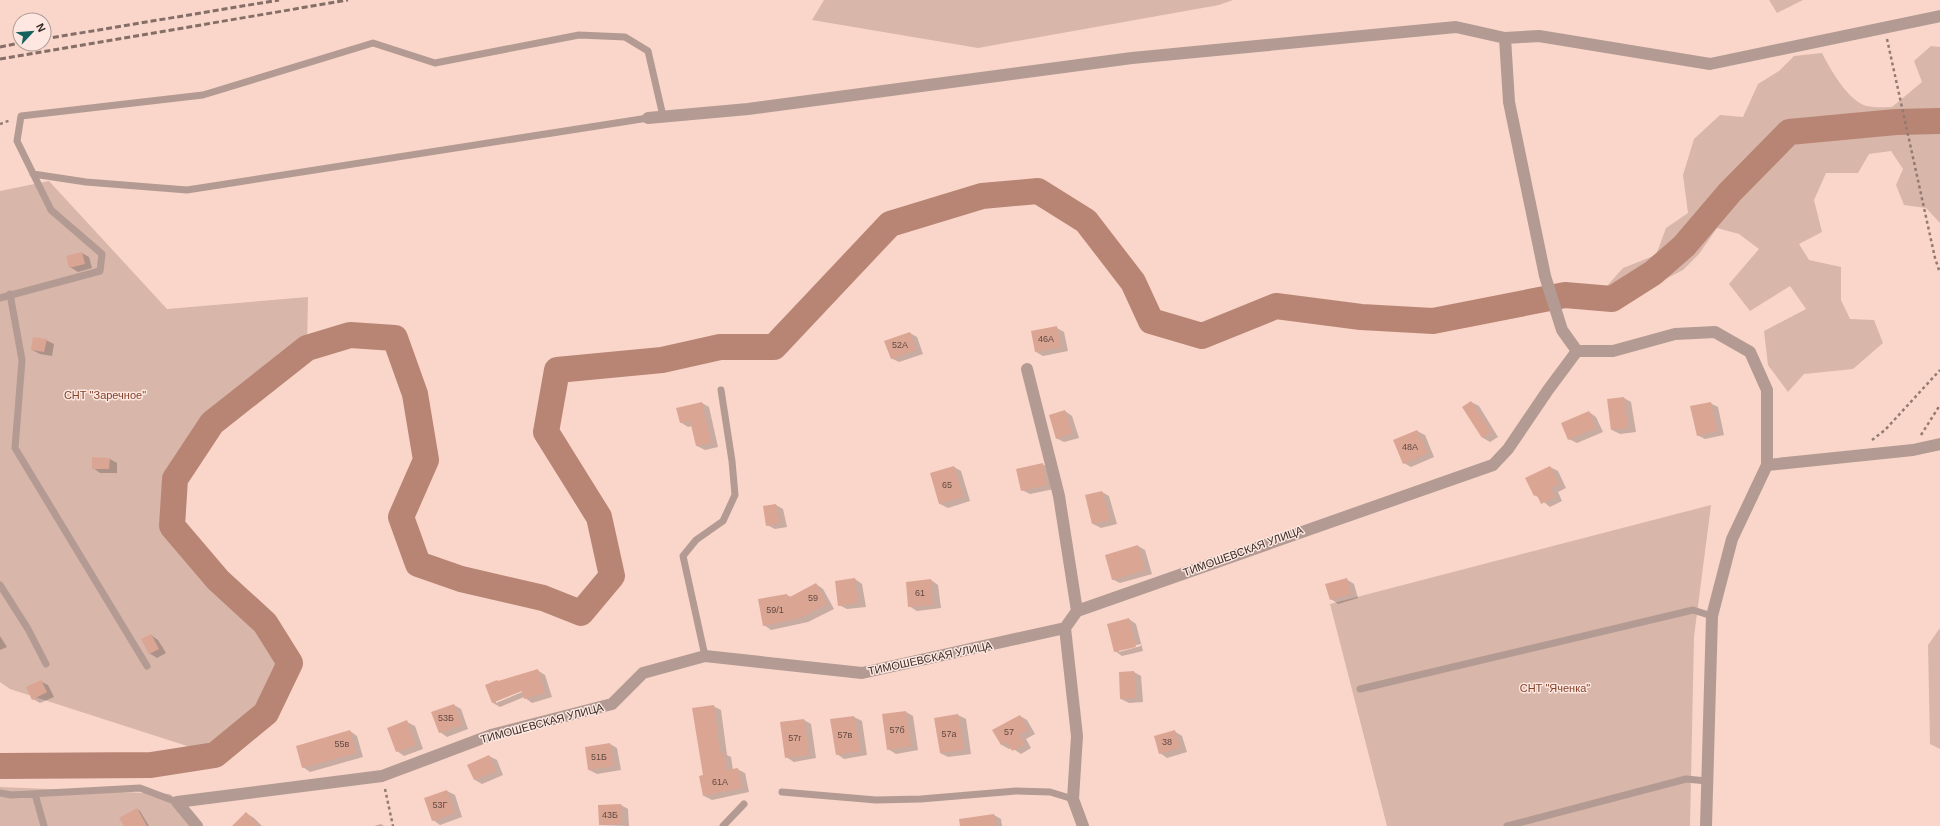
<svg xmlns="http://www.w3.org/2000/svg" width="1940" height="826" font-family="Arial,sans-serif">
<style>
.green{fill:#d8b6aa}
.shadow{fill:#0003;fill-rule:evenodd}
.lines{fill:none;stroke-linecap:round;stroke-linejoin:round}
.river{stroke:#b88574;stroke-width:26}
.building{fill:#dba594}
.path{stroke:#937b73;stroke-width:2.5;stroke-dasharray:3 3;stroke-linecap:butt}
.lane{stroke:#b39b93;stroke-width:7}
.street{stroke:#b39b93;stroke-width:12}
.rail{stroke:#846e67;stroke-width:3;stroke-dasharray:6 3;stroke-linecap:butt}
.labels{text-anchor:middle;stroke-width:3;stroke-linejoin:round;paint-order:stroke}
.number-label{font-size:9px;fill:#614a42}
.park-label{font-size:11px;fill:#84422b;stroke:#fde7e0}
.street-label{font-size:11px;fill:#382b26;stroke:#fde7e0}
</style>
<rect width="100%" height="100%" fill="#fad6ca"/>
<!-- green -->
<path class="green" d="M824,0H1233L1219,5L978,48L812,20Z
M1769,0H1803L1777,13Z
M1931,46L1940,47V223L1926,208L1904,205L1896,185L1903,169L1891,151L1869,154L1858,173H1826L1814,200L1822,232L1799,244L1809,260L1841,267V300L1850,319L1874,320L1883,343L1853,369L1804,374L1788,392L1768,365L1764,331L1806,309L1790,286L1750,311L1729,284L1759,249L1739,234L1717,228L1699,254L1683,270L1658,283L1606,287L1623,268L1656,255L1666,228L1688,213L1683,175L1694,139L1720,115L1743,117L1758,84L1779,71L1794,56L1822,53C1830,69 1849,102 1867,106C1875,108 1884,107 1892,107L1922,82L1914,61Z
M49,181L167,309L308,297L307,348L212,423L175,479L172,526L218,580L265,623L290,663L266,713L215,755L10,689L0,682V191Z
M1711,505L1694,637L1690,826H1387L1330,604Z
M1940,628V749L1930,744L1928,645Z
M0,787L170,794L203,826H0Z"/>
<!-- shadow -->
<path class="shadow" d="M82,253L89,257L92,268L78,272L70,267Z
M1057,328L1064,332L1068,351L1043,356L1036,352Z
M910,333L917,337L923,354L899,362L891,358Z
M46,340L54,344L52,356L40,354L32,350Z
M1624,398L1631,402L1636,432L1620,434L1612,430Z
M1471,402L1479,406L1498,437L1490,442L1483,438Z
M702,403L709,407L718,447L705,450L697,446L692,426L688,427L680,422Z
M1710,403L1718,407L1724,435L1705,439L1697,435Z
M1065,411L1072,416L1079,438L1064,442L1056,438Z
M1589,412L1596,417L1603,432L1577,443L1569,439Z
M1417,431L1425,435L1434,457L1411,467L1404,463L1394,441Z
M110,459L117,463V473H100L93,468Z
M1042,464L1050,468L1054,489L1030,494L1022,490Z
M954,467L961,471L970,501L948,508L940,504L931,474Z
M1550,467L1558,471L1566,488L1558,492L1562,501L1550,507L1535,495Z
M1102,492L1109,496L1117,524L1101,528L1093,524Z
M776,505L783,509L787,527L775,529L767,525Z
M1138,546L1145,550L1152,574L1120,583L1112,579Z
M855,579L862,584L866,607L847,609L839,605Z
M1346,579L1354,584L1358,598L1338,604L1331,599Z
M931,580L938,585L941,608L917,611L909,606Z
M816,584L823,589L834,609L808,622L771,630L764,625L787,595L791,597Z
M1129,619L1136,624L1143,651L1122,656L1115,651ZM1141,644V646L1119,652V649Z
M151,635L158,640L166,653L157,658L149,653Z
M0,636L7,647L0,650Z
M537,670L545,675L552,697L532,703L524,697L500,707L493,703L486,686ZM526,688L527,690L496,703V701Z
M1134,672L1141,676L1143,702L1129,703L1121,699Z
M40,681L48,685L54,697L40,703L33,699Z
M454,705L461,709L468,729L447,737L440,732Z
M713,706L721,710L727,755L731,757L733,770L737,769L745,773L749,792L712,800L704,796L700,777L704,776Z
M906,712L913,716L918,750L896,754L888,749Z
M958,715L966,719L971,754L948,757L940,753Z
M1020,716L1027,720L1035,734L1026,739L1031,748L1021,754L1012,748L1009,749L1002,745L994,730Z
M854,717L862,721L867,755L844,759L837,754L832,720Z
M804,720L811,724L816,758L794,762L786,757Z
M407,722L415,726L423,749L404,756L397,751Z
M350,731L357,736L363,757L310,772L303,767Z
M1174,731L1182,736L1187,752L1167,758L1160,753Z
M610,744L617,748L621,770L597,774L589,770Z
M489,756L497,760L503,775L482,784L475,780L468,765Z
M447,791L455,795L462,817L440,825L433,820Z
M621,805L628,809L629,826L600,825Z
M137,809L140,811L149,826H125Z
M246,813L254,818L262,826H233Z
M994,815L1001,819L1002,826H967Z
M381,824L384,826H374Z"/>
<g class="lines">
<!-- river -->
<path class="river" d="M0,766L151,765L215,755L266,713L290,663L265,623L218,580L172,526L175,479L212,423L307,348L350,335L395,338L415,394L426,460L401,517L418,564L461,579L543,598L581,613L612,576L599,517L546,432L557,370L662,360L720,347H774L890,224L982,196L1038,191L1086,221L1133,282L1151,321L1202,336L1276,306L1361,317L1433,321L1565,295L1612,299L1653,273L1684,246L1730,192L1789,132L1896,122L1940,121"/>
</g>
<!-- building -->
<path class="building" d="M82,252L85,264L69,268L66,256Z
M1057,326L1061,347L1035,352L1031,331Z
M910,332L916,350L891,359L884,341Z
M33,337L47,339L44,352L31,350Z
M1624,397L1628,428L1611,430L1607,399Z
M1471,401L1491,432L1482,438L1462,407Z
M702,402L711,443L696,446L690,421L680,423L676,408Z
M1711,402L1717,431L1697,436L1690,406Z
M1065,410L1072,433L1056,439L1049,415Z
M1589,411L1596,428L1568,440L1561,423Z
M1417,430L1428,453L1403,464L1393,440Z
M92,457L110,458L109,469H92Z
M1043,463L1047,485L1021,491L1016,469Z
M954,466L963,497L939,504L930,473Z
M1550,466L1559,484L1551,488L1555,497L1541,504L1537,495L1534,496L1525,478Z
M1102,491L1110,520L1092,524L1085,495Z
M776,504L780,523L766,526L763,506Z
M1138,545L1145,570L1112,580L1105,555Z
M855,578L858,603L838,606L835,581Z
M1347,578L1351,594L1330,600L1325,584Z
M931,579L933,605L908,607L906,582Z
M816,583L827,604L800,618L763,626L758,599L787,594L788,598Z
M1129,618L1136,647L1114,652L1107,624Z
M151,634L159,649L149,654L141,639Z
M538,669L545,693L524,699L522,691L492,703L485,685L497,680L498,681Z
M1134,671L1136,698L1120,699L1119,672Z
M41,680L47,692L32,700L26,687Z
M454,704L462,725L439,733L431,712Z
M714,705L720,753L724,752L726,770L738,768L742,788L703,796L699,776L703,775L692,708Z
M906,711L911,746L887,750L882,714Z
M958,714L964,750L940,753L934,718Z
M1020,715L1028,730L1019,735L1025,744L1012,751L1007,742L1001,745L992,730Z
M854,716L860,751L836,755L830,719Z
M804,719L809,755L785,758L780,722Z
M407,720L416,745L396,752L387,728Z
M350,730L356,753L302,768L296,746Z
M1175,730L1180,748L1159,754L1154,736Z
M610,743L614,766L588,770L585,747Z
M489,755L496,771L474,780L467,765Z
M447,790L455,813L432,821L424,798Z
M621,804L622,824L599,825L598,805Z
M137,808L147,826H124L119,818Z
M246,812L259,826H232Z
M994,814L996,826H960L959,819Z"/>
<g class="lines">
<!-- path -->
<path class="path" d="M1887,39L1935,258L1940,273
M0,124L11,120
M1921,435L1940,405
M1872,440L1885,430L1940,370
M385,789L393,826"/>
<!-- lane -->
<path class="lane" d="M33,174L86,182L187,190L648,118
M10,294L22,360L15,448L147,666
M0,298L100,271L102,254L51,210L17,141L21,116L203,95L373,43L435,63L579,35L625,37L648,51L663,116
M0,585L28,629L46,664
M705,656L683,556L696,540L723,521L735,495L732,461L721,390
M1360,689L1693,610L1712,616
M782,792L876,800L921,799L1016,791L1050,792L1073,799
M0,793L11,795L140,788L177,802
M35,794L44,826
M723,826L744,804
M1507,826L1686,779L1707,781"/>
<!-- street -->
<path class="street" d="M1505,38L1509,102L1545,276L1562,330L1577,351H1613L1675,334L1715,332L1750,352L1767,390V465L1732,539L1712,616L1706,826
M648,118L748,109L1132,58L1456,27L1505,38L1539,36L1710,64L1940,16
M1027,369L1059,496L1077,611
M1767,465L1913,450L1940,444
M1065,628L1077,736L1073,799L1083,826
M177,802L382,776L491,735L612,704L643,673L705,656L862,673L1065,628L1077,611L1493,465L1508,449L1548,390L1577,351
M177,802L197,826"/>
<!-- rail -->
<path class="rail" d="M44,39L279,0
M0,47L20,43
M0,59L348,0"/>
</g>
<g class="labels">
<!-- number labels -->
<g class="number-label">
<text x="1046" y="342">46А</text>
<text x="900" y="348">52А</text>
<text x="1410" y="450">48А</text>
<text x="947" y="488">65</text>
<text x="920" y="596">61</text>
<text x="813" y="601">59</text>
<text x="775" y="613">59/1</text>
<text x="446" y="721">53Б</text>
<text x="897" y="733">57б</text>
<text x="1009" y="735">57</text>
<text x="949" y="737">57а</text>
<text x="845" y="738">57в</text>
<text x="795" y="741">57г</text>
<text x="1167" y="745">38</text>
<text x="342" y="747">55в</text>
<text x="599" y="760">51Б</text>
<text x="720" y="785">61А</text>
<text x="440" y="808">53Г</text>
<text x="610" y="818">43Б</text>
</g>
<!-- park labels -->
<g class="park-label">
<text x="105" y="399">СНТ "Заречное"</text>
<text x="1555" y="692">СНТ "Яченка"</text>
</g>
<!-- street labels -->
<g class="street-label">
<text transform="translate(1243 551) rotate(-20)" y="4">ТИМОШЕВСКАЯ УЛИЦА</text>
<text transform="translate(930 658) rotate(-12)" y="4">ТИМОШЕВСКАЯ УЛИЦА</text>
<text transform="translate(542 723) rotate(-15)" y="4">ТИМОШЕВСКАЯ УЛИЦА</text>
</g>
</g>
<!-- north arrow -->
<g transform="translate(32 32) rotate(64)"><circle r="19" fill="#fde7e0" stroke="#ae9c96"/>
<path d="M0-3L7 15L0 10L-7 15Z" fill="#13625e"/>
<text y="-6" font-size="11" font-weight="bold" text-anchor="middle" fill="#382b26">N</text>
</g>
</svg>
